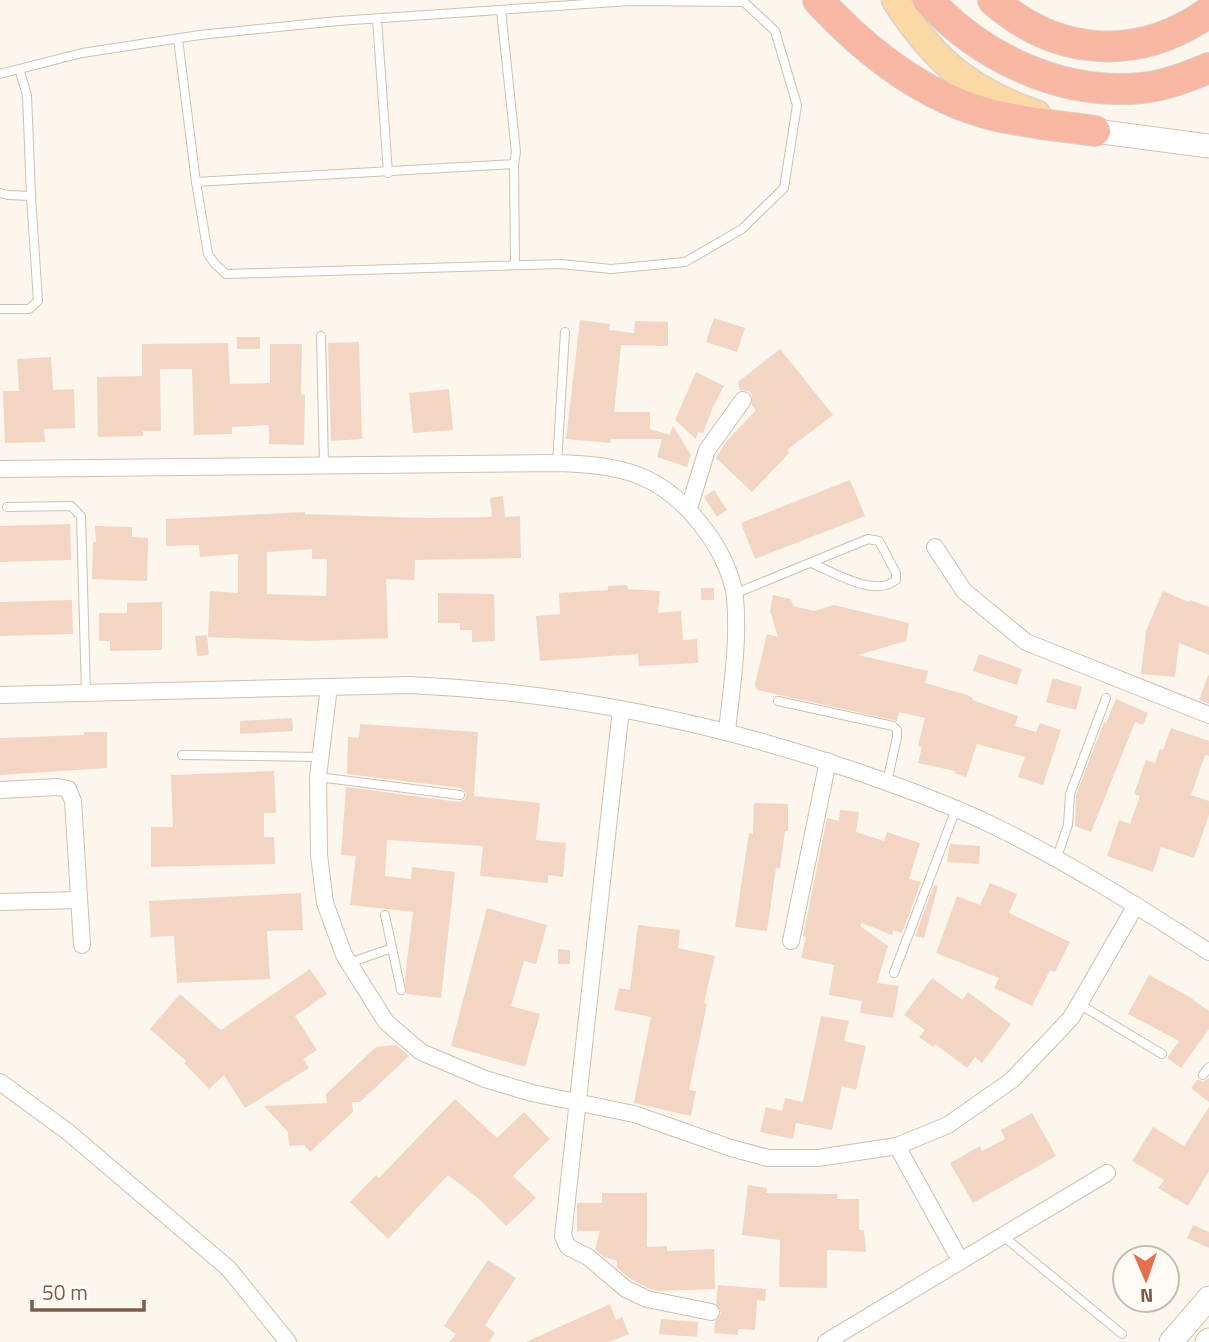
<svg xmlns="http://www.w3.org/2000/svg" width="1209" height="1342" font-family="'Titillium Web',sans-serif">
<style>
.building{fill:#f3d5c3;fill-rule:evenodd}
.lines{fill:none;stroke-linecap:round;stroke-linejoin:round}
.lane-casing{stroke:#d1beb0;stroke-width:10}
.street-casing{stroke:#d1beb0;stroke-width:18}
.secondary-casing{stroke:#d6c0b0;stroke-width:25}
.primary-casing{stroke:#dad1cd;stroke-width:29}
.highway-casing{stroke:#dad1cd;stroke-width:32}
.lane{stroke:#fff;stroke-width:8}
.street{stroke:#fff;stroke-width:16}
.secondary{stroke:#fff;stroke-width:23}
.primary{stroke:#fbd9a5;stroke-width:26}
.highway{stroke:#f7b7a3;stroke-width:30}
</style>
<rect width="100%" height="100%" fill="#fdf6ec"/>
<!-- building -->
<path class="building" d="M714,318L745,328L737,352L706,342Z
M580,320L610,324L609,330L634,333L635,321L668,322V346L621,345L614,412H650V429L670,435L673,426L691,455L687,467L657,457L662,439H611L610,443L566,439Z
M237,337H260V349H237Z
M359,342L362,439L331,441L328,343Z
M228,343L230,384L270,383V344H302L301,394L305,395L304,445L269,444V425L232,427V434L194,435L192,369H160L161,431H143V436L98,437L97,377L142,376V344Z
M780,349L833,415L787,450L789,453L752,492L716,458L726,442L756,410L752,405V395L749,391L740,390L738,382Z
M51,357L53,390L74,389L75,428L44,429L45,442L5,443L3,391H19L17,359Z
M696,372L724,386L713,407L703,433L698,432L696,439L675,420Z
M449,389L453,430L413,433L409,393Z
M850,480L865,516L755,559L741,523Z
M714,490L727,510L717,517L704,497Z
M503,496L505,517L520,516L521,558L415,560L414,580L386,579L388,638L309,641L208,637L210,591L238,593V554L200,557L199,545L166,546V519L305,512V514L426,518L492,517L490,498ZM312,549V559H327L326,596L267,594V552Z
M70,524L71,560L0,562V526Z
M95,526L132,527V537L148,538L147,581L92,579L93,542H96Z
M627,585L628,589L660,591L658,613L681,611L683,640L697,639L698,663L639,666L638,654L540,661L536,616L560,614L559,593L608,590V586Z
M701,588H714V600H701Z
M1163,591L1189,602L1190,600L1209,607V655L1179,643L1175,677L1141,674L1146,631Z
M438,593L494,594L495,641L472,642V630H460V623H438Z
M773,595L791,599L793,606L814,611L834,605L909,623L906,641L858,655L928,671L925,683L967,695L973,698L972,700L1018,716L1015,726L1036,732L1040,723L1061,730L1043,785L1018,777L1025,757L977,744L966,777L954,773L955,771L918,763L922,747L918,746L925,718L899,712L897,721L757,690L755,684L767,634L778,637L770,611Z
M72,600L73,634L0,636V602Z
M162,602V650L110,651V641H99V613H127V603Z
M207,635L209,655L197,656L195,636Z
M979,654L1022,669L1017,685L973,671Z
M1208,675L1209,676V704L1199,700Z
M1053,678L1082,687L1076,710L1046,702Z
M1116,699L1148,713L1143,725L1135,722L1091,832L1075,826L1076,795L1104,722L1106,723Z
M292,718L293,731L240,734V721Z
M360,724L478,732L474,796L540,803L536,840L566,843L563,877L548,875V883L480,876L483,846L387,840L385,876L411,879L412,867L455,872L441,998L406,994L405,978L413,912L350,905L356,856L341,855L346,787L459,802L465,799L466,793L461,788L347,774L348,737L359,738Z
M1171,728L1209,741V756L1205,755L1191,795L1209,801V815L1194,858L1161,847L1153,872L1107,856L1119,820L1130,824L1140,796L1134,794L1146,760L1155,763L1160,749L1163,750Z
M84,732H107V768L0,775V738L84,735Z
M274,771L276,813H264V837H274L275,864L151,867V827H173L171,775Z
M754,803L788,804V831H785L780,868H776L767,931L735,927L749,833L753,834Z
M840,810L859,812L856,832L884,841L887,832L920,843L909,879L921,882L902,933L893,930L892,935L862,923L860,926L888,946L877,983L899,986L893,1018L860,1013L862,1001L829,995L834,965L801,958L806,937L803,936L827,818L839,821Z
M950,844L980,846L979,864L947,862Z
M990,883L1017,894L1009,913L1070,942L1055,972L1050,970L1032,1006L994,988L999,978L936,953L957,896L980,905Z
M934,885L938,886L924,938L915,936Z
M301,893L303,930L267,931L270,979L177,983L174,936L151,937L149,901Z
M487,908L547,925L536,964L524,961L511,1006L540,1014L525,1067L451,1046Z
M638,925L680,930L678,948L715,956L704,1003L707,1004L689,1090L696,1091L691,1116L634,1103L651,1017L614,1010L619,988L630,990Z
M558,949L570,950V964H558Z
M310,969L327,994L295,1016L317,1050L303,1059L309,1068L245,1108L224,1075L209,1089L184,1063L186,1061L150,1029L180,994L221,1030Z
M1149,975L1188,996L1209,1011V1029L1181,1068L1167,1058L1179,1041L1128,1014Z
M932,978L962,1000L968,992L1011,1024L982,1063L975,1057L967,1068L935,1044L933,1047L919,1037L925,1030L904,1015Z
M821,1016L849,1021L844,1041L866,1046L856,1090L842,1086L832,1130L796,1123L793,1139L760,1132L766,1107L782,1111L785,1098L803,1102Z
M396,1045L409,1056L360,1102H352L353,1112L310,1152L304,1145L289,1146L288,1132L264,1106L327,1103L326,1094L376,1047Z
M1209,1078V1102L1191,1088L1198,1079L1203,1082Z
M455,1099L497,1138L524,1112L550,1139L513,1176L536,1198L506,1226L478,1198L448,1175L388,1239L350,1202L376,1175L379,1178Z
M1209,1107V1171L1188,1206L1158,1188L1164,1180L1132,1161L1153,1127L1184,1146Z
M1032,1113L1056,1156L973,1203L950,1163L980,1146L982,1151L1005,1139L1001,1130Z
M748,1185L767,1188L766,1193L838,1194L837,1199H859V1230H864L866,1252L827,1250V1288L779,1287L780,1240L742,1235Z
M602,1193H647V1247L667,1246V1251L714,1249L715,1289L659,1291L650,1289L632,1280L617,1268V1261L604,1257L595,1249L600,1231H577V1203H602Z
M1193,1225L1209,1232V1248L1187,1238Z
M488,1260L516,1278L485,1325L495,1333L489,1342H449L456,1334L444,1326Z
M718,1285L766,1289L765,1301L757,1300L755,1330L738,1329V1335L714,1333L715,1322L721,1313L716,1303Z
M610,1304L616,1320L622,1317L629,1334L609,1342H526Z
M661,1319L698,1322L697,1337L659,1334Z"/>
<g class="lines">
<!-- lane casing -->
<g class="lane-casing">
<path id="lane" d="M377,19L388,173
M19,69L27,95L31,196
M0,74L82,53L200,35L338,21L630,1L744,2L775,31L797,105L784,188L742,229L685,262L611,269L561,264L226,274L215,264L208,254L196,182L178,39
M514,164L515,265
M196,182L514,164L516,152L501,10
M0,193L8,195L31,196L38,301L29,309H0
M321,336L324,465
M557,463L565,332
M7,507L71,506L81,516L86,693
M734,594L868,539L879,541L896,573V580C874,598 834,572 811,563
M778,701L893,726L897,730V737L887,782
M182,755L320,757
M318,777L460,795
M1056,860L1068,825L1070,794L1106,698
M385,915L401,990
M349,963L392,948
M894,973L956,809
M1079,1004L1162,1054
M1203,1075L1209,1067
M1003,1236L1122,1334"/>
</g>
<!-- street casing -->
<g class="street-casing">
<path id="street" d="M0,469L557,463C623,465 664,474 705,530C719,548 732,574 735,597C739,642 732,686 727,730
M689,508L707,450L743,400
M935,547L964,591L1026,642L1209,715
M329,687L318,777L319,855L325,903L344,955L386,1022L421,1052L485,1079L532,1093L634,1114L731,1148L768,1158H818L897,1146L948,1125L1012,1080L1071,1018L1136,905
M0,695L410,685C565,692 715,722 861,773C906,789 951,805 994,826C1068,862 1139,907 1209,952
M621,709L563,1236L568,1247L588,1257L626,1289L647,1299L711,1312
M0,790L58,787L68,789L73,801L82,945
M0,902L79,900
M791,941L828,761
M0,1082L68,1132L228,1268L288,1342
M897,1146L960,1260
M826,1342L1107,1173"/>
</g>
<!-- secondary casing -->
<g class="secondary-casing">
<path id="secondary" d="M1095,131L1209,146
M1171,1342L1209,1298
M1207,1342L1209,1340"/>
</g>
<!-- primary casing -->
<g class="primary-casing">
<path id="primary" d="M895,0C934,61 969,90 1037,114"/>
</g>
<!-- highway casing -->
<g class="highway-casing">
<path id="highway" d="M818,0C865,51 921,96 989,114C1024,123 1060,126 1095,131
M928,0C981,58 1062,96 1142,88C1165,86 1188,77 1209,68
M993,0C1057,57 1139,62 1209,12"/>
</g>
<!-- lane -->
<use href="#lane" class="lane"/>
<!-- street -->
<use href="#street" class="street"/>
<!-- secondary -->
<use href="#secondary" class="secondary"/>
<!-- primary -->
<use href="#primary" class="primary"/>
<!-- highway -->
<use href="#highway" class="highway"/>
</g>
<!-- north arrow -->
<g transform="translate(1146 1279) rotate(178)"><circle r="33" fill="#fffaf3" stroke="#cabbb1" stroke-width="2"/>
<path d="M0-5L12 26L0 18L-12 26Z" fill="#e76f51"/>
<text y="-10" font-size="19" font-weight="bold" text-anchor="middle" fill="#7a5c4d">N</text>
</g>
<!-- scale -->
<path d="M32 1300v10h112v-10" fill="none" stroke="#7a5c4d" stroke-width="3.5"/>
<text x="42" y="1300" font-size="21" fill="#7a5c4d" stroke="#fffaf3" stroke-width="5" paint-order="stroke">50 m</text>
</svg>
